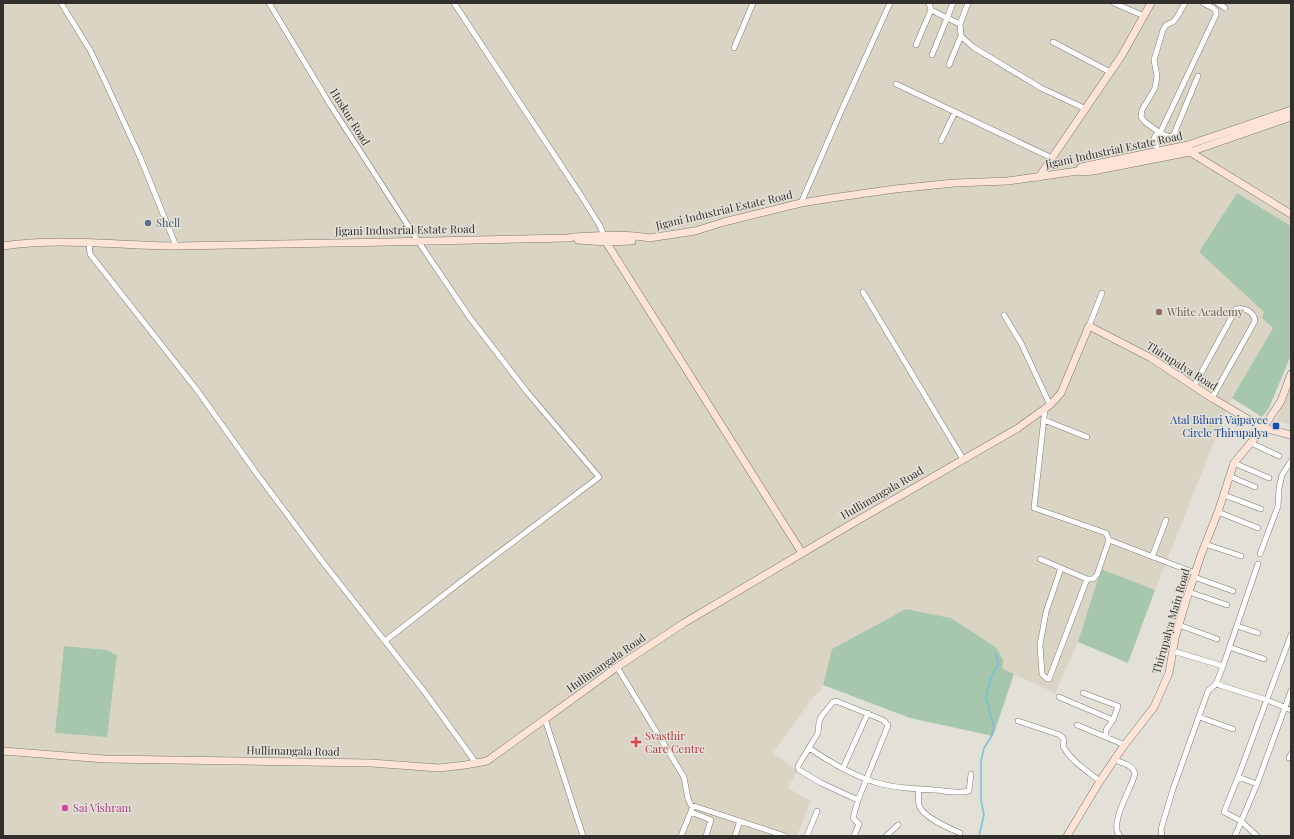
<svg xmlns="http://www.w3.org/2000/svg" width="1294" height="839" font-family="'Playfair Display',serif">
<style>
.built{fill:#dad4c4}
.green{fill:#a7c7ac}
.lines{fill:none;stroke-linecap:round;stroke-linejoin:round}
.stream{stroke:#79bfde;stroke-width:1.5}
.street-casing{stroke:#7c7971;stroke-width:6}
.secondary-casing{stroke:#7c7971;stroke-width:8}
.street{stroke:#fff;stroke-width:5}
.secondary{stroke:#fee3d6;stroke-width:7}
.service-dot{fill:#5c6f8a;stroke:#e3e0d7;stroke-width:1.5}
.education-dot{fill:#8d6e63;stroke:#e3e0d7;stroke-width:1.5}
.transit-dot{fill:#1a4fb4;stroke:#e3e0d7;stroke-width:1.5}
.health-dot{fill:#e0444e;stroke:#e3e0d7;stroke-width:1.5}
.hotel-dot{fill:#d1479c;stroke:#e3e0d7;stroke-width:1.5}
.labels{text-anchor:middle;stroke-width:3;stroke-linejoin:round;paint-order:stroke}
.street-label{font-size:11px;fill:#31302d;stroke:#e3e0d7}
.service-label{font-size:11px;fill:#4e5e75;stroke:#e3e0d7;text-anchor:start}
.education-label{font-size:11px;fill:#785e54;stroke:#e3e0d7;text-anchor:start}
.transit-label{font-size:11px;fill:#164399;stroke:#e3e0d7;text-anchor:end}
.health-label{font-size:11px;fill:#be3a42;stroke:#e3e0d7;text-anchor:start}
.hotel-label{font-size:11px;fill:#b23c85;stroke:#e3e0d7;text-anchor:start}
</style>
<rect width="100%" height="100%" fill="#e3e0d7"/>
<!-- built -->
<path class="built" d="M3,3H1291V260L1273,328L1229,404L1155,590L1101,570L1078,642L1055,693L1001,668L997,648L951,618L906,609L832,649L821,691L813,697L773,753L797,771L788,788L811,801L797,836H3Z
M1291,386V425L1276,421Z"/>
<!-- green -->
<path class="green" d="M1237,193L1291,226V355L1269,408L1262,417L1232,398L1273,328L1262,318L1264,312L1199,252Z
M1101,569L1155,590L1128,663L1078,642Z
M906,609L951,618L997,648L1003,660L1002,668L1014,674L993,736L910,718L823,685L832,649Z
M64,646L106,650L117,655L107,737L55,733Z"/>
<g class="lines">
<!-- stream -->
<path class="stream" d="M979,836L984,815L981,800V761L984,748L991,737L994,728L986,698L991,676L998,666V659L995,654"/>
<!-- street casing -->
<g class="street-casing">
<path id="street" d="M61,3L90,50L104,79L140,157L176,246
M269,3L331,106L418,241L470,318L527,392L599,477L472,573L385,641
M454,3L582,197L600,226L604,236
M929,3L931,10L947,18L932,55
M953,3L947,18L960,24
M968,3L960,24L961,36L973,47L1041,88L1086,109
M1114,3L1144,16
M1218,3L1225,8
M1053,42L1110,72
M916,45L931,10
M734,48L753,3
M949,65L961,36
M1198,76L1174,134L1170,137L1160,133L1216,15V11L1213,8L1203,3
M896,84L1052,158
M941,141L955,112
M1158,151L1154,139L1155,136L1160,133L1145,122L1141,117L1142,110L1155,88L1157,76L1154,60L1163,30L1166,25L1173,22L1177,17L1185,3
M801,203L839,116L890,3
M89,243L90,254L197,390L257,474L322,561L424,691L476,763
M863,292L963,459
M1004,315L1021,343L1050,405
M1089,326L1102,293
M1194,386L1236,309C1245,307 1254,312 1255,321L1212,398
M1045,409L1034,508L1106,533L1109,540L1195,573
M1044,420L1087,437
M1251,443L1279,456
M1234,463L1269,478
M1229,476L1255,487
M1224,495L1261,509
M1218,512L1258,528
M1205,544L1241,556
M1260,554L1278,506L1279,488L1282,475L1291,461
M1152,557L1166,520
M1040,559L1061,568
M1194,577L1233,591
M1087,579L1049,679H1047L1042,674L1040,645L1046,612L1061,568L1087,579H1093L1097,575L1109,540
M1189,592L1227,605
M1179,625L1217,639
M1237,626L1258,633
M1229,647L1264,659
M1223,666L1258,564
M617,667L684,777L688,799L691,805L785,836
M1216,684L1267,700L1291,710
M1083,693L1118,706L1113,720L1106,730V737
M1059,697L1113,720
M1199,717L1233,729
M545,719L583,836
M1018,721L1060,735L1063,738L1064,741L1063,746C1071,761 1087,771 1100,781
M1077,725L1125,745
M809,748C828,761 853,775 874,782C894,788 915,789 935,790C946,791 958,794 969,791L971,774
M1289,758L1291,754
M1115,760C1123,763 1133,765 1135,774C1132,787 1108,825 1120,836
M843,768L868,713
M1238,777L1257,784
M918,789C919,794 918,800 919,805C922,817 949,828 960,833
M691,812L711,820L706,836
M681,836L692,809
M735,836L740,821
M807,836L817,811
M854,836L859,824L853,818L858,800L887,728L888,725L883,720L836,701L833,702L821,717L819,722L818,733L798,766V768L799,770L821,783L858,800
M886,836L898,825
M1162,836L1161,829L1173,789L1208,691L1216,684L1223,666L1173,651
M1235,836L1257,784L1291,691
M1257,836L1241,821L1224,812L1238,777L1291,635"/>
</g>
<!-- secondary casing -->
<g class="secondary-casing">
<path id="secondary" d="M1189,149L1190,152L1291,214
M1078,171L1082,172L1093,171L1190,152L1291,117
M1039,177L1122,55L1151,3
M578,240L606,242L632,241
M606,242L802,553
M3,246C61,237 120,246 178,246C308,244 439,241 569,238L573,237C598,236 625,233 649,238L695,231L724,222L801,203L832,198L895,189L954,183L1008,181L1078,171L1081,167L1188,145L1291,110
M3,751L105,759L371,763L439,768L465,765L487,761L617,667L684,623L848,526L1018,428L1050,405L1061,393L1089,326L1151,358L1212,398L1263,428L1291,435
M1067,836L1100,781L1123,747L1154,707L1169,673L1175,638L1186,601L1201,555L1218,512L1234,463L1263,428L1281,401L1291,374"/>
</g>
<!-- street -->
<use href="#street" class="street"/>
<!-- secondary -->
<use href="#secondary" class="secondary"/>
</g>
<!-- markers -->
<circle class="service-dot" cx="148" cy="223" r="4"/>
<circle class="education-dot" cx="1159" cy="312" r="4"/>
<rect class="transit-dot" x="1272" y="422" width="8" height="8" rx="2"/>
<path class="health-dot" d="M634 736h4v4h4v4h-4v4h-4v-4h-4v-4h4z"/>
<circle class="hotel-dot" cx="65" cy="808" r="4"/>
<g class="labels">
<!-- street labels -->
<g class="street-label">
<text transform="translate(350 117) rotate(58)" y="4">Huskur Road</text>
<text transform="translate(1114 150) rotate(-12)" y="4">Jigani Industrial Estate Road</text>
<text transform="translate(724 210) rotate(-13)" y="4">Jigani Industrial Estate Road</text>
<text transform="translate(405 230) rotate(-1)" y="4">Jigani Industrial Estate Road</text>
<text transform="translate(1182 366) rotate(32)" y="4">Thirupalya Road</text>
<text transform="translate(882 493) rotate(-30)" y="4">Hullimangala Road</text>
<text transform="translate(1171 621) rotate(-74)" y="4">Thirupalya Main Road</text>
<text transform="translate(606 663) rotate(-35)" y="4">Hullimangala Road</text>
<text transform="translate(293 751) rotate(1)" y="4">Hullimangala Road</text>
</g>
<!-- service labels -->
<g class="service-label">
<text x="156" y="227">Shell</text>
</g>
<!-- education labels -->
<g class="education-label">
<text x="1167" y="316">White Academy</text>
</g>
<!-- transit labels -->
<g class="transit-label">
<text x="1268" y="424">Atal Bihari Vajpayee<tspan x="1268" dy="13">Circle Thirupalya</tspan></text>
</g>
<!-- health labels -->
<g class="health-label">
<text x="645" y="740">Svasthir<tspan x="645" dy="13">Care Centre</tspan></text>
</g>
<!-- hotel labels -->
<g class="hotel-label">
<text x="73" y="812">Sai Vishram</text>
</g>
</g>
<!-- border -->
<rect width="1294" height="839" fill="none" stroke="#31302d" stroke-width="8"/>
</svg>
